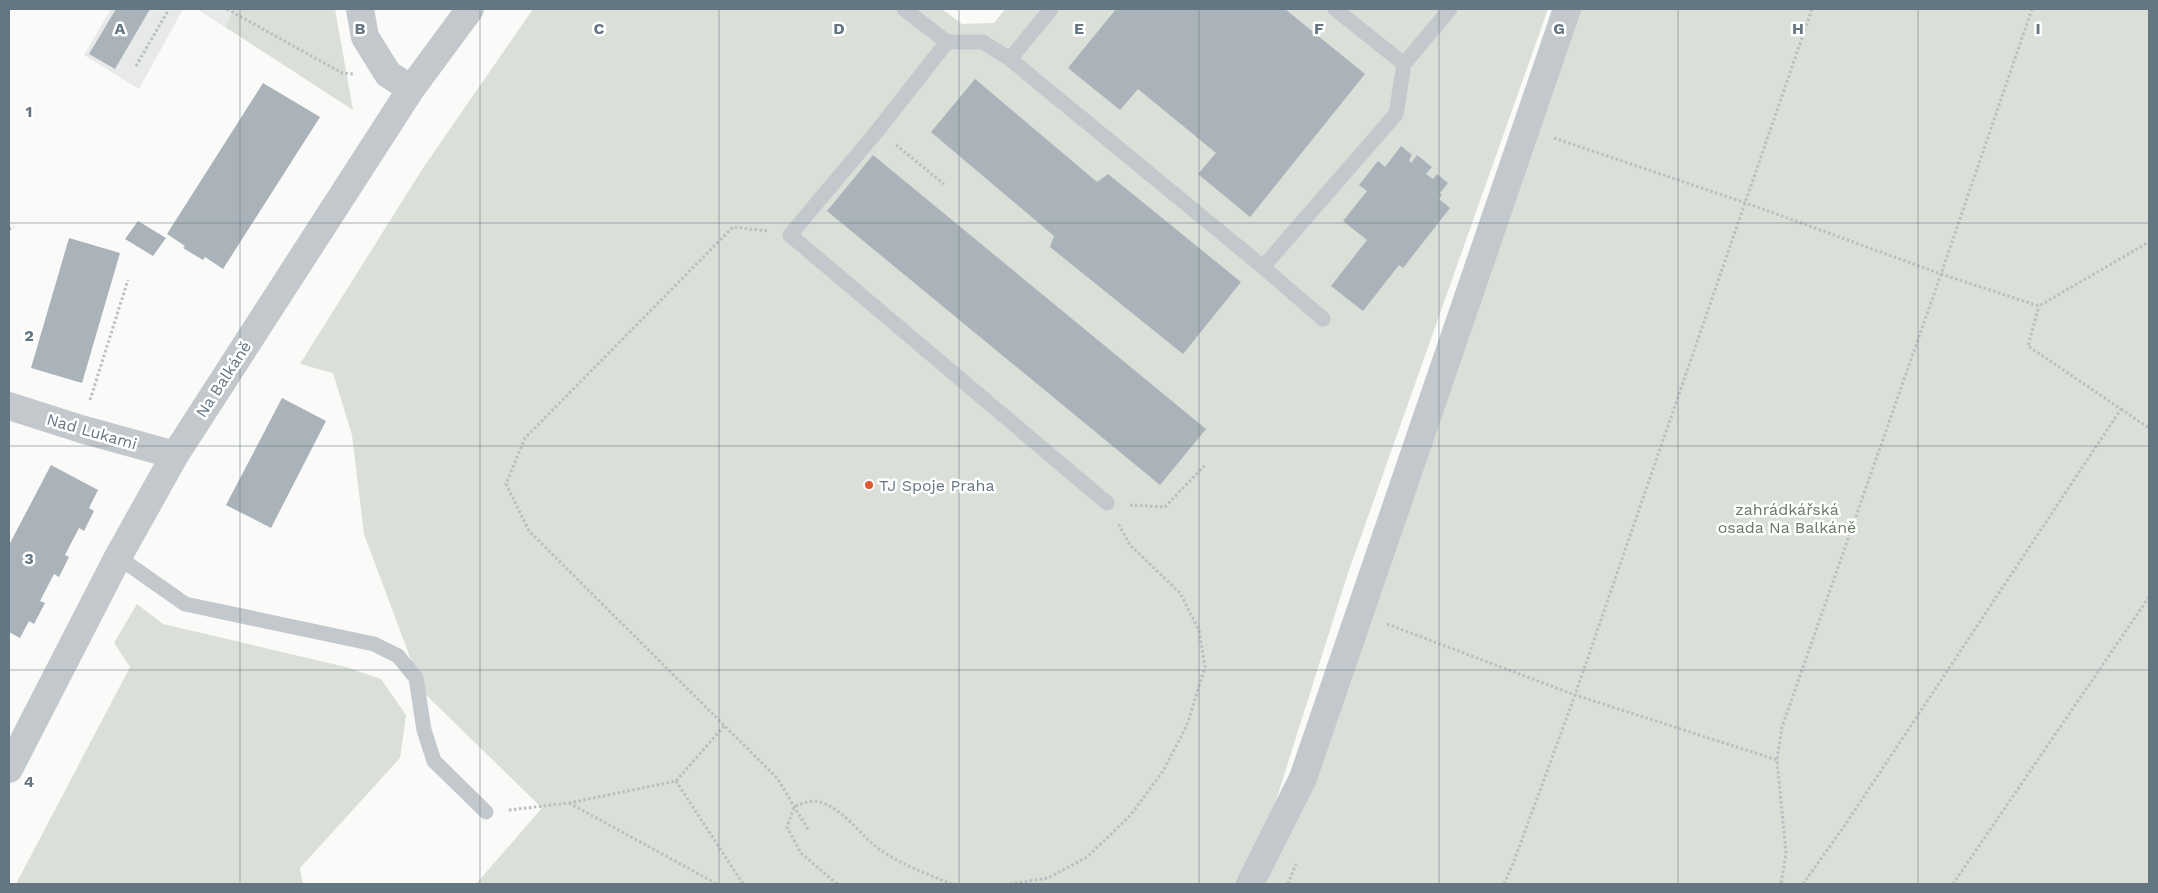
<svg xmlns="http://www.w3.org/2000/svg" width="2158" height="893" font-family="'Work Sans',sans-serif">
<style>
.built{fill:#e8e9e9}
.green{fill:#dadfd7}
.building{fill:#aab3b9}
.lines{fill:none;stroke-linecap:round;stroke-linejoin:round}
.path{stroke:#bbbfc2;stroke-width:3;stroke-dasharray:2.5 2.5;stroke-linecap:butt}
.service{stroke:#c3c8cc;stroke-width:15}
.minor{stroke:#c3c8cc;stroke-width:28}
.grid{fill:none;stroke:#657683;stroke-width:1;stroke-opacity:0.55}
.poi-dot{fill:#e4572e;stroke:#fff;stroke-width:2}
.labels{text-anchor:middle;stroke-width:5;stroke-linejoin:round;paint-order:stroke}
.street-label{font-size:16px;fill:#657683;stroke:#fff}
.poi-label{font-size:16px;fill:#657683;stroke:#fff;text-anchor:start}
.park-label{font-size:16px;fill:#687a64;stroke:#fff}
.grid-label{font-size:16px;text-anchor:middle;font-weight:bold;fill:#657683;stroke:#fff;stroke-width:5;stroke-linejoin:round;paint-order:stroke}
</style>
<rect width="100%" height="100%" fill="#fafaf8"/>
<!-- built -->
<path class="built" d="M111,9H183L139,89L84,55Z
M197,9H234L225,27Z"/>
<!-- green -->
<path class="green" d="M234,9H335L353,110L225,27Z
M533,9H942L962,24L994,23L1005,9H1548L1348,573L1262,845L1236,884H476L542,808L423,692L364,534L352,435L333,373L300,364L423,168Z
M1578,9H2149V884H1264Z
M137,604L163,624L346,667L381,679L406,715L400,758L300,868L303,884H16L130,667L114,643Z"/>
<!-- building -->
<path class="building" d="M116,9H150L115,69L89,54Z
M1116,9H1285L1365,74L1250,217L1198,174L1216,153L1138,89L1120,110L1068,68Z
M975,79L1097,182L1108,174L1241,282L1183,354L1050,247L1054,236L931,132Z
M263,83L320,117L223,269L205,257L203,260L183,248L185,246L167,234Z
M1401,146L1412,155L1409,160L1411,163L1417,155L1432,167L1426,174L1433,179L1437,174L1448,183L1440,193L1442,195L1439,199L1450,208L1403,268L1399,265L1363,311L1331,286L1367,240L1343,221L1367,191L1359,185L1378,161L1385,167Z
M873,155L1206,429L1160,485L827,211Z
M138,221L166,238L153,256L125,239Z
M69,238L120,253L82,383L31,368Z
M282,398L326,421L271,528L226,505Z
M51,465L98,490L89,508L94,511L84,531L79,528L65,555L69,557L59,577L54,574L40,601L45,603L34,624L29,621L20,638L9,632V545Z"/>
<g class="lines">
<!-- path -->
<path class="path" d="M227,9L342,73L353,74
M2032,9L1941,274L2039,306L2149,242
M136,66L169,9
M1554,138L1746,203L1941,274L1782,727L1777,760L1786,853L1781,884
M896,145L944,184
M9,229L14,227
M767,231L733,227L525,438L506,484L529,531L777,778L809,831
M90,400L128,280
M2121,409L2149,428
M1130,505L1165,507L1206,464
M1387,624L1575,695L1777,760
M676,781L743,884
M569,803L717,884
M509,810L569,803L676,781L724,726
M837,884L801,853L787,827L794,807C804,802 813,799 823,803C845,811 861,836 879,849C902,865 927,874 952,884
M1010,884L1048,878L1087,857L1130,816L1163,771L1187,725L1205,667L1199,630L1180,593L1130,545L1118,523
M1288,884L1296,864
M1504,884L1514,861L1575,695L1812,9
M1803,884L1845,825L2121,409L2028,346L2039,306
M1953,884L2149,597"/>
<!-- service -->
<path class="service" d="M904,9L947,42
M1335,9L1404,64
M1010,59L1051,9
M1263,267L1396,114L1404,64L1450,9
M1107,503L790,235L878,130L947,42H983L1010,59L1263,267L1323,319
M118,557L185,604L374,644L398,656L416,678L424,730L434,761L486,812"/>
<!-- minor -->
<path class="minor" d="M360,9L365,37L388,74L411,89
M9,406L81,429L175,455
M9,769L118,557L175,455L411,89L470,9
M1250,884L1303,778L1567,9"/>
</g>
<!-- grid -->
<path class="grid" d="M240,9V884M480,9V884M719,9V884M959,9V884M1199,9V884M1439,9V884M1678,9V884M1918,9V884M9,223H2149M9,446H2149M9,670H2149"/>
<!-- markers -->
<circle class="poi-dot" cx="869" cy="485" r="5"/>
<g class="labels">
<!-- street labels -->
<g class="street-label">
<text transform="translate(223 379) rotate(-57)" y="6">Na Balkáně</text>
<text transform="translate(92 431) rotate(16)" y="6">Nad Lukami</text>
</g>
<!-- poi labels -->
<g class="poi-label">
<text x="879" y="491">TJ Spoje Praha</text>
</g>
<!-- park labels -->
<g class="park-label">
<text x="1787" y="515">zahrádkářská<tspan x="1787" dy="18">osada Na Balkáně</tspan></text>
</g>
</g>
<g class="grid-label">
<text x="120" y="34">A</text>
<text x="360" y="34">B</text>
<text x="599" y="34">C</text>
<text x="839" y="34">D</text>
<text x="1079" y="34">E</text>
<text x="1319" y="34">F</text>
<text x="1559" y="34">G</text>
<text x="1798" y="34">H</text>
<text x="2038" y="34">I</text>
<text x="29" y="117">1</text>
<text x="29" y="341">2</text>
<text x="29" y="564">3</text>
<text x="29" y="787">4</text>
</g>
<!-- border -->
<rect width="2158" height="893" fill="none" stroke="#657683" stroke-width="20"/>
</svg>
